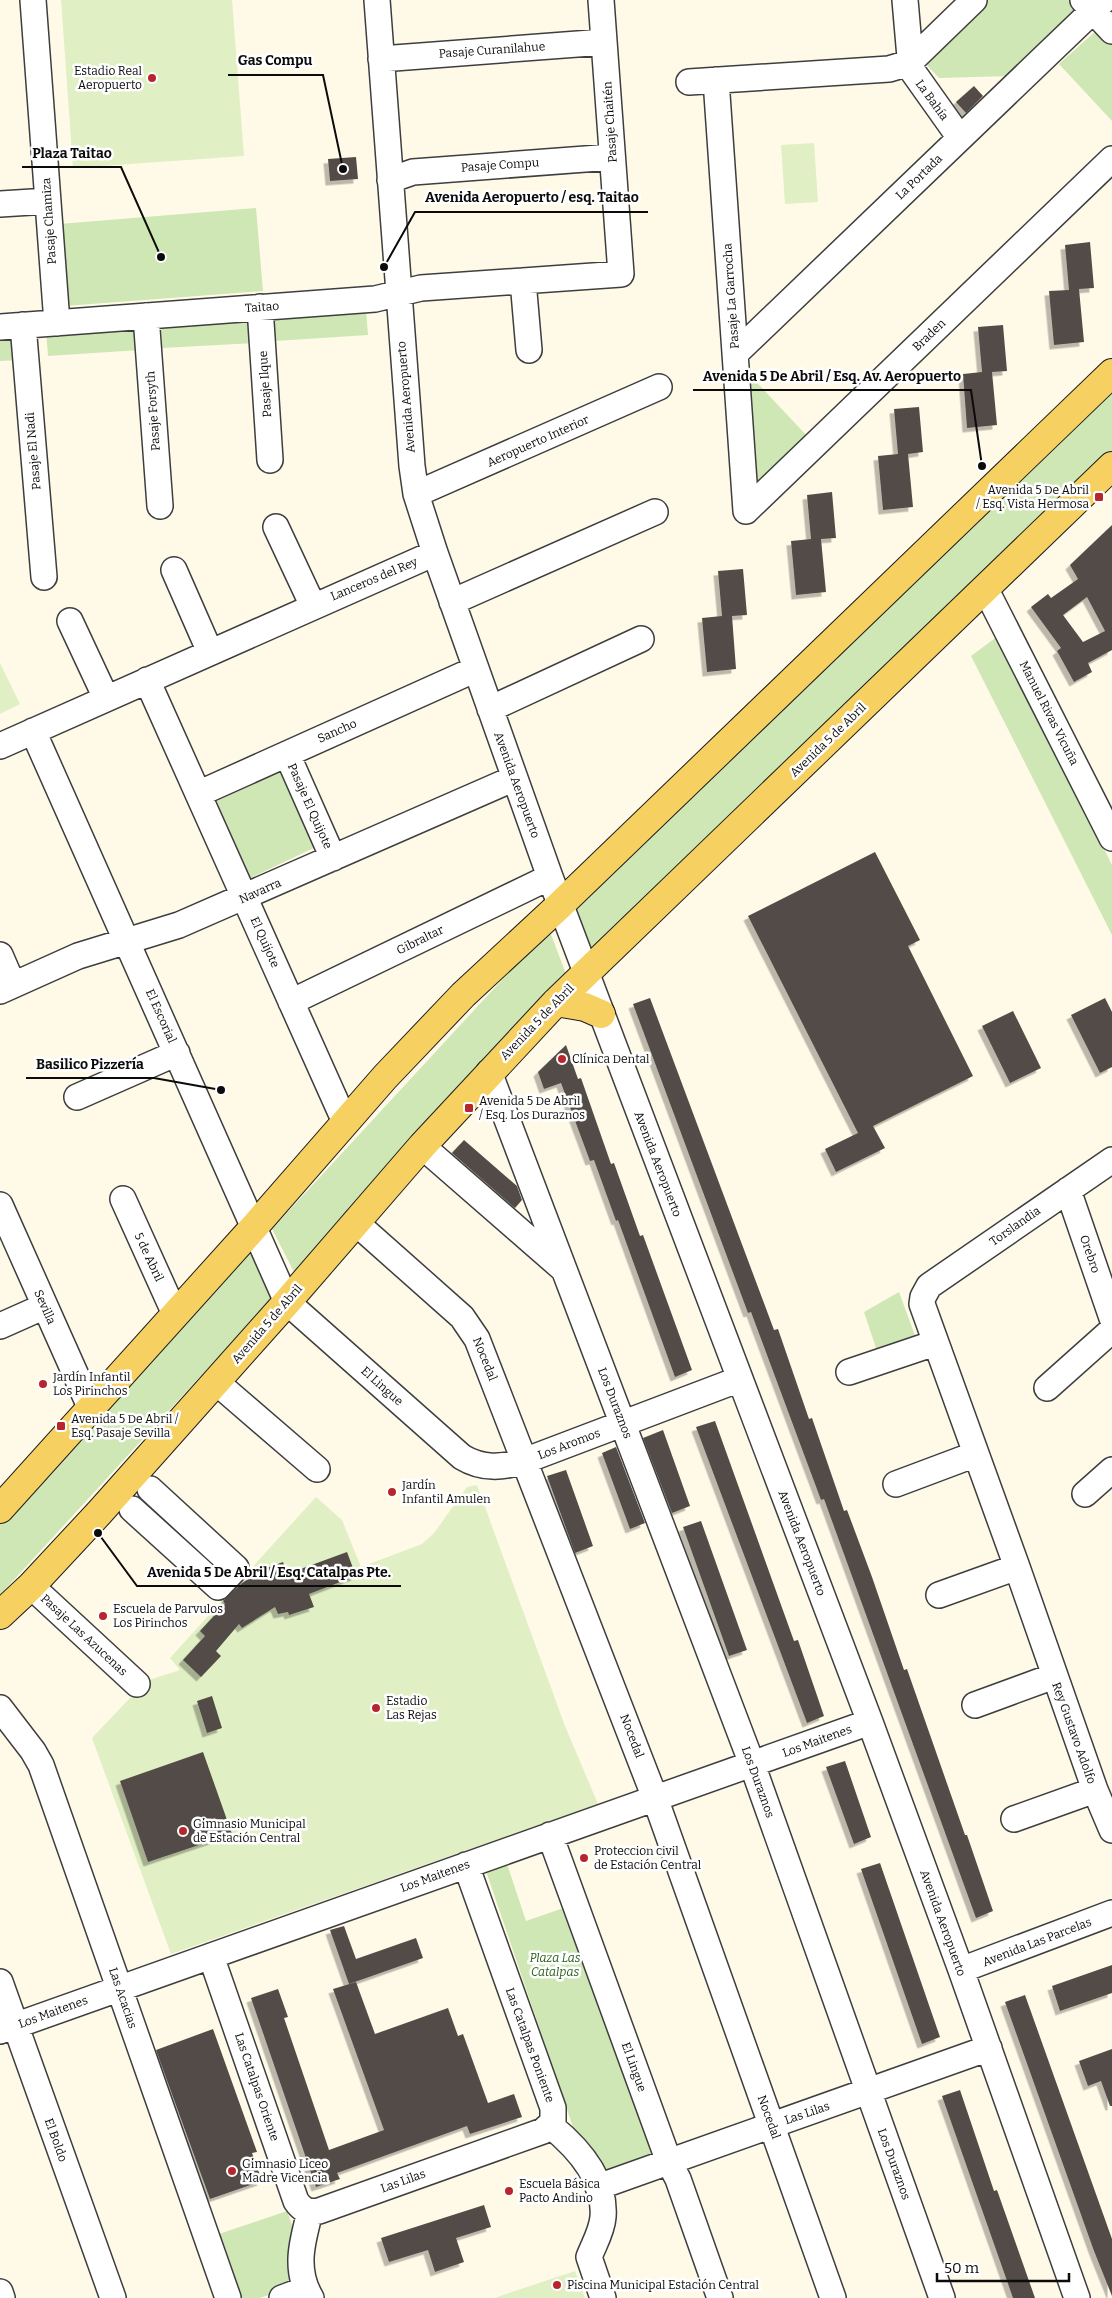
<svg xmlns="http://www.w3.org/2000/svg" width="1112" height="2298" font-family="Bitter,serif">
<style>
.green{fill:#cfe7b4}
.pitch{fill:#e1efc5}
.building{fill:#534c47;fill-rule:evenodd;filter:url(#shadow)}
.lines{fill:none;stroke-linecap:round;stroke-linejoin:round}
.minor-casing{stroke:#3e3e3e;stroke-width:28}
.major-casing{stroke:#1c1c1c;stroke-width:30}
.minor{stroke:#fff;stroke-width:25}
.major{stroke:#f6d161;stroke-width:28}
.poi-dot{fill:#b7262e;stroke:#fff;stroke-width:2}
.labels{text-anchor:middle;stroke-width:5;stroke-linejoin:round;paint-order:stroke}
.street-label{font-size:12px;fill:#0b0b0b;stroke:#fff}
.poi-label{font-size:12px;fill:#0b0b0b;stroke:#fff;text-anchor:start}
.park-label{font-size:12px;font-style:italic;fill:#2b601d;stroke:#fff}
.leader{fill:none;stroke:#0b0b0b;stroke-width:2}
.callout-dot{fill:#0b0b0b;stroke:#fff;stroke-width:2}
.callout-label{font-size:14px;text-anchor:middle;font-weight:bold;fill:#0b0b0b;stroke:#fff;stroke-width:5;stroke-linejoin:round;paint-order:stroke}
</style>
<defs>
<filter id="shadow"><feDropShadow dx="-4.5" dy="4.5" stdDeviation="0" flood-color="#0004"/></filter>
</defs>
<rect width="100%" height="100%" fill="#fffae8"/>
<!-- green -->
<path class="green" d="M986,0H1074L1084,11L1012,76L939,78L921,59Z
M1098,29L1112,44V121L1059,64Z
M256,208L263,291L65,306L59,224Z
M366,310L368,335L275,341L273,316Z
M253,317L255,343L162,348L161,323Z
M138,325L140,350L48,356L46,330Z
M20,334L22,360L0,361V335Z
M747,372L809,438L756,488Z
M1112,376V453L591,956L577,909Z
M998,636L1112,865V935L971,656Z
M285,769L320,845L246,880L211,804Z
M549,929L566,974L294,1272L272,1229Z
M254,1246L273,1297L0,1595V1523Z
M899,1292L917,1341L878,1354L864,1312Z
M506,1861L526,1921L572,1905L657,2156L603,2175L574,2130L485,1868Z
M287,2211L298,2242L297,2285L260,2298H237L216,2235Z"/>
<!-- pitch -->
<path class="pitch" d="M61,0H232L244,156L73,168Z
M814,143L818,202L785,204L781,145Z
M0,663L20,704L0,714Z
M477,1485L565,1726L598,1804L171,1954L92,1738L146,1681L180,1670L170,1658L316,1497L342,1520L361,1567L422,1544L434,1533L467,1487Z
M575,2271L585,2298H494Z"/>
<!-- building -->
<path class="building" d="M974,86L983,96L966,113L956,102Z
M356,157L358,179L330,181L328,159Z
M1090,242L1094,288L1079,289L1084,342L1054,345L1049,291L1069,290L1065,245Z
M1003,325L1007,371L992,372L997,425L967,428L963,374L982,372L978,327Z
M919,407L923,452L908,454L913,507L883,510L878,456L898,454L894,409Z
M832,492L836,538L821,539L826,592L796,595L791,541L811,539L807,495Z
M1112,525V650L1088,663L1092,672L1074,682L1057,651L1061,648L1031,607L1048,594L1051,598L1078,579L1070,565ZM1087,597L1105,631L1083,642L1063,615Z
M743,569L747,615L732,616L736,669L707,672L702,618L722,616L718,571Z
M875,852L920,940L908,946L973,1076L873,1126L885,1148L836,1172L825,1149L858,1133L748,916Z
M650,998L774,1330L778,1329L809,1419L812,1418L844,1511L847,1510L872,1577L904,1670L907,1669L965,1835H967L993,1911L976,1918L824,1499L821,1500L751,1312L748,1313L633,1004Z
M1105,998L1112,1012V1067L1100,1073L1071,1015Z
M1013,1011L1041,1068L1010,1083L982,1026Z
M566,1045L578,1079L581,1078L611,1164L614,1163L640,1236L643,1235L692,1370L675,1377L618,1220L616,1221L594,1160L590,1161L561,1083L544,1089L538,1072Z
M464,1140L517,1186L522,1200L515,1208L452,1153Z
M715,1421L794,1641L798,1640L824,1716L807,1723L696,1427Z
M663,1430L690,1506L672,1513L643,1438Z
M616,1447L645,1523L630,1529L602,1453Z
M566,1470L593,1546L575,1553L547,1476Z
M701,1521L747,1650L729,1656L683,1527Z
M347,1552L356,1576L309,1594L314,1607L289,1615L288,1612L278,1614L275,1607L242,1628L239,1624L216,1651L221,1656L201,1677L183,1660L205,1636L200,1631L225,1604L223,1601L242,1583L264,1569L283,1562L287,1574Z
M212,1696L222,1728L207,1733L197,1701Z
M203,1752L232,1834L148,1862L120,1781Z
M845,1761L871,1837L854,1844L826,1767Z
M880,1863L940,2037L922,2044L861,1869Z
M344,1926L356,1959L416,1938L423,1958L349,1984L330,1930Z
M1112,1965V1993L1060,2011L1052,1986Z
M356,1982L375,2034L448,2008L458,2036L463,2034L488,2103L514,2094L522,2117L470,2134L467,2126L337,2173L340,2179L316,2187L251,1998L278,1989L288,2017L284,2018L329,2150L384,2130L333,1989Z
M1025,1995L1112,2239V2296L1094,2251L1005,2002Z
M213,2029L257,2152L252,2153L262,2181L210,2199L156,2050Z
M1112,2049V2106H1110L1101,2081L1088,2086L1079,2061Z
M960,2090L994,2191L997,2190L1035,2298H1013L942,2096Z
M484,2205L491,2227L456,2238L464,2262L435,2272L428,2250L389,2262L381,2238Z"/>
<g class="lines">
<!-- minor casing -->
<g class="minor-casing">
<path id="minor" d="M33,0L57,323
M377,0L412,466L416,494L435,553L550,877L870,1722L961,1970L1077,2298
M905,0L911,69L960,138
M1083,0L1112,31
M381,59L604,42
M716,80L746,511
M689,82L889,69L909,63L974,0
M390,180L413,172L612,157
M0,204L48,201
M523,281L529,350
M260,307L270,460
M146,316L160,506
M23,325L44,577
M0,327L375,299L421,288L621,274L601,0
M735,354L1104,0
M416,494L659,387
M746,511L1112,159
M276,527L313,606
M174,570L210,652
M985,588L1112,838
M452,602L655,512
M70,621L106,698
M147,680L345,1122
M490,709L641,639
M33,731L287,1302L462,1457C482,1469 502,1468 524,1461L740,1379
M0,746L435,553
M287,754L333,858
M198,794L476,669
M0,955L13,985
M0,991L78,956L179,925L515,778
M291,1002L550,877
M489,1072L752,1764L942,2298
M77,1097L177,1053
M422,1146L562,1268
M1112,1160L929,1286L923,1297L922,1304L1017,1567L1095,1790L1112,1830
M1068,1190L1112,1318
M123,1199L175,1314
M0,1205L91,1409
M355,1222L462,1317L477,1339L655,1798L833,2298
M0,1326L45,1306
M849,1372L935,1343
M216,1382L317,1469
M1047,1388L1112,1330
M896,1484L976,1454
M1085,1494L1112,1470
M132,1509L218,1587L236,1568L150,1489
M31,1586L137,1684
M939,1595L1017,1567
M975,1705L1054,1676
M0,1708L33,1751L41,1765L228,2298
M1014,1819L1095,1790
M550,1835L669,2162L678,2179L720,2298
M211,1956L296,2201C302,2210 309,2213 319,2211L543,2131L553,2122V2108L466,1865
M961,1970L1112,1913
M0,1982L113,2298
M0,2031L870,1722
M551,2126C578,2148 606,2180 603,2217C602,2231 594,2244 589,2257L603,2298
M598,2187L989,2048
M310,2212C302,2242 294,2270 311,2298
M0,2292L2,2298
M282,2298L306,2289"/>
</g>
<!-- major casing -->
<g class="major-casing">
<path id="major" d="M556,1002L585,1007L601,1014
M0,1509L255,1226L385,1077L463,995L560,905L1112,373
M0,1615L31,1586L99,1513L287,1302L422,1146L556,1002L1112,466"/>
</g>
<!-- minor -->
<use href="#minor" class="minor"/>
<!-- major -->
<use href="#major" class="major"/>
</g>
<!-- markers -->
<g class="poi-dot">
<circle cx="152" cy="78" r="5"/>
<rect x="1094" y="492" width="10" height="10" rx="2.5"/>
<circle cx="562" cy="1059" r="5"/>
<rect x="464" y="1103" width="10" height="10" rx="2.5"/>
<circle cx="43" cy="1384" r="5"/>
<rect x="56" y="1421" width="10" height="10" rx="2.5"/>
<circle cx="392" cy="1492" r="5"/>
<circle cx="103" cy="1616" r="5"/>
<circle cx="376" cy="1708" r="5"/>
<circle cx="183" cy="1831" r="5"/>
<circle cx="584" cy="1858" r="5"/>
<circle cx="232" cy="2171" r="5"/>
<circle cx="509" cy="2191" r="5"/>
<circle cx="557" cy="2285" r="5"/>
</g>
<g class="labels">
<!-- street labels -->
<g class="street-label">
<text transform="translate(492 50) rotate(-4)" y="4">Pasaje Curanilahue</text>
<text transform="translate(932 100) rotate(54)" y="4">La Bahía</text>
<text transform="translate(610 122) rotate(-94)" y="4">Pasaje Chaitén</text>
<text transform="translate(500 165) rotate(-4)" y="4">Pasaje Compu</text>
<text transform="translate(919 177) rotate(-44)" y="4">La Portada</text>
<text transform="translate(49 221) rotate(-94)" y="4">Pasaje Chamiza</text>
<text transform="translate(731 296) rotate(-94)" y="4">Pasaje La Garrocha</text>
<text transform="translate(262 307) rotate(-4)" y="4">Taitao</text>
<text transform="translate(929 335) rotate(-44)" y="4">Braden</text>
<text transform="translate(265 384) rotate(-94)" y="4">Pasaje Ilque</text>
<text transform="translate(406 397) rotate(-95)" y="4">Avenida Aeropuerto</text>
<text transform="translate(153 411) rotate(-94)" y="4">Pasaje Forsyth</text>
<text transform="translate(538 441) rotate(-24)" y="4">Aeropuerto Interior</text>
<text transform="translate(33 451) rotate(-95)" y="4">Pasaje El Nadi</text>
<text transform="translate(374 579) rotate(-23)" y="4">Lanceros del Rey</text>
<text transform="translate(1049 713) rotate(63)" y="4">Manuel Rivas Vicuña</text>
<text transform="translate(337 731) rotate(-24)" y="4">Sancho</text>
<text transform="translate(828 740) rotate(-44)" y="4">Avenida 5 de Abril</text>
<text transform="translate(517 785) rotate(70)" y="4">Avenida Aeropuerto</text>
<text transform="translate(310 806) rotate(66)" y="4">Pasaje El Quijote</text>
<text transform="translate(260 891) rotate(-24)" y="4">Navarra</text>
<text transform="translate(420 940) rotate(-26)" y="4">Gibraltar</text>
<text transform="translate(265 942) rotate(66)" y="4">El Quijote</text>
<text transform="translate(161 1016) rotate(66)" y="4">El Escorial</text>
<text transform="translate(537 1022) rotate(-46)" y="4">Avenida 5 de Abril</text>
<text transform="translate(658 1164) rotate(69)" y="4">Avenida Aeropuerto</text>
<text transform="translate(1015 1226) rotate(-35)" y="4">Torslandia</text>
<text transform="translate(1090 1254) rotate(71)" y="4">Orebro</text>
<text transform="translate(149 1257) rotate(65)" y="4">5 de Abril</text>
<text transform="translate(45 1307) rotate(66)" y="4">Sevilla</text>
<text transform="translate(267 1324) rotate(-49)" y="4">Avenida 5 de Abril</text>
<text transform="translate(485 1359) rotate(68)" y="4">Nocedal</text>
<text transform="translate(382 1386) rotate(42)" y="4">El Lingue</text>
<text transform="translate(615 1403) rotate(69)" y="4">Los Duraznos</text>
<text transform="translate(569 1444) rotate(-21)" y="4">Los Aromos</text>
<text transform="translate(802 1543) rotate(69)" y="4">Avenida Aeropuerto</text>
<text transform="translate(84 1635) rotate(43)" y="4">Pasaje Las Azucenas</text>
<text transform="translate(1074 1733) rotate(70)" y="4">Rey Gustavo Adolfo</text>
<text transform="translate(632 1736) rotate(69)" y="4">Nocedal</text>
<text transform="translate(817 1741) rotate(-20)" y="4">Los Maitenes</text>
<text transform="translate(758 1782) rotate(70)" y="4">Los Duraznos</text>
<text transform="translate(435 1876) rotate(-20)" y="4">Los Maitenes</text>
<text transform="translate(943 1923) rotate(70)" y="4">Avenida Aeropuerto</text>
<text transform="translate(1037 1942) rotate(-21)" y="4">Avenida Las Parcelas</text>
<text transform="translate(123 1998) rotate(71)" y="4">Las Acacias</text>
<text transform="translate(53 2012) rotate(-20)" y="4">Los Maitenes</text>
<text transform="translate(530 2045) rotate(70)" y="4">Las Catalpas Poniente</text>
<text transform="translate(634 2067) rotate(70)" y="4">El Lingue</text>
<text transform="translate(257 2087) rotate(71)" y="4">Las Catalpas Oriente</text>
<text transform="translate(807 2113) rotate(-19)" y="4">Las Lilas</text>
<text transform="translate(769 2117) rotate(70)" y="4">Nocedal</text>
<text transform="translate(56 2140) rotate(70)" y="4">El Boldo</text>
<text transform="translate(894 2164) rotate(70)" y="4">Los Duraznos</text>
<text transform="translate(403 2181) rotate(-20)" y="4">Las Lilas</text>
</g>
<!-- poi labels -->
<g class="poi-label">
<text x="142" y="75" text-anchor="end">Estadio Real<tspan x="142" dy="14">Aeropuerto</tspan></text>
<text x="1089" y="494" text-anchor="end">Avenida 5 De Abril<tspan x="1089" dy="14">/ Esq. Vista Hermosa</tspan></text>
<text x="572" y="1063">Clínica Dental</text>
<text x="479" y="1105">Avenida 5 De Abril<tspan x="479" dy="14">/ Esq. Los Duraznos</tspan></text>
<text x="53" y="1381">Jardín Infantil<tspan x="53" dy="14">Los Pirinchos</tspan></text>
<text x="71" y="1423">Avenida 5 De Abril /<tspan x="71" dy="14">Esq. Pasaje Sevilla</tspan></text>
<text x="402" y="1489">Jardín<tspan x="402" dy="14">Infantil Amulen</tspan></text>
<text x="113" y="1613">Escuela de Parvulos<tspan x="113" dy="14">Los Pirinchos</tspan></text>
<text x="386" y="1705">Estadio<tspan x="386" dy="14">Las Rejas</tspan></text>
<text x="193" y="1828">Gimnasio Municipal<tspan x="193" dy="14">de Estación Central</tspan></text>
<text x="594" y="1855">Proteccion civil<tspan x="594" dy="14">de Estación Central</tspan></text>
<text x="242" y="2168">Gimnasio Liceo<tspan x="242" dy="14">Madre Vicencia</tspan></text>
<text x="519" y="2188">Escuela Básica<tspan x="519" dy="14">Pacto Andino</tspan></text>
<text x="567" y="2289">Piscina Municipal Estación Central</text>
</g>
<!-- park labels -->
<g class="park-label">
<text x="555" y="1962">Plaza Las<tspan x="555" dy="14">Catalpas</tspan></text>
</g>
</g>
<!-- callouts -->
<path class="leader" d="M343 169L323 75H228M161 257L121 167H22M384 267L415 212H648M982 466L971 390H693M221 1090L154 1078H26M98 1533L137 1586H401"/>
<g class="callout-dot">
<circle cx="343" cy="169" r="5"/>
<circle cx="161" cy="257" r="5"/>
<circle cx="384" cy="267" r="5"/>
<circle cx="982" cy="466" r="5"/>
<circle cx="221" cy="1090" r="5"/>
<circle cx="98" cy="1533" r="5"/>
</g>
<g class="callout-label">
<text x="275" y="65">Gas Compu</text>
<text x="72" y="158">Plaza Taitao</text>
<text x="532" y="202">Avenida Aeropuerto / esq. Taitao</text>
<text x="832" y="381">Avenida 5 De Abril / Esq. Av. Aeropuerto</text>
<text x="90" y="1069">Basilico Pizzería</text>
<text x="269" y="1577">Avenida 5 De Abril / Esq. Catalpas Pte.</text>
</g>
<!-- scale -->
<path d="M937 2273v8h132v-8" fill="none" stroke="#0b0b0b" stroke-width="2.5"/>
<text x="944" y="2273" font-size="15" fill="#0b0b0b" stroke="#ffffff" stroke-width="4" paint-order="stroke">50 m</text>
</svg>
